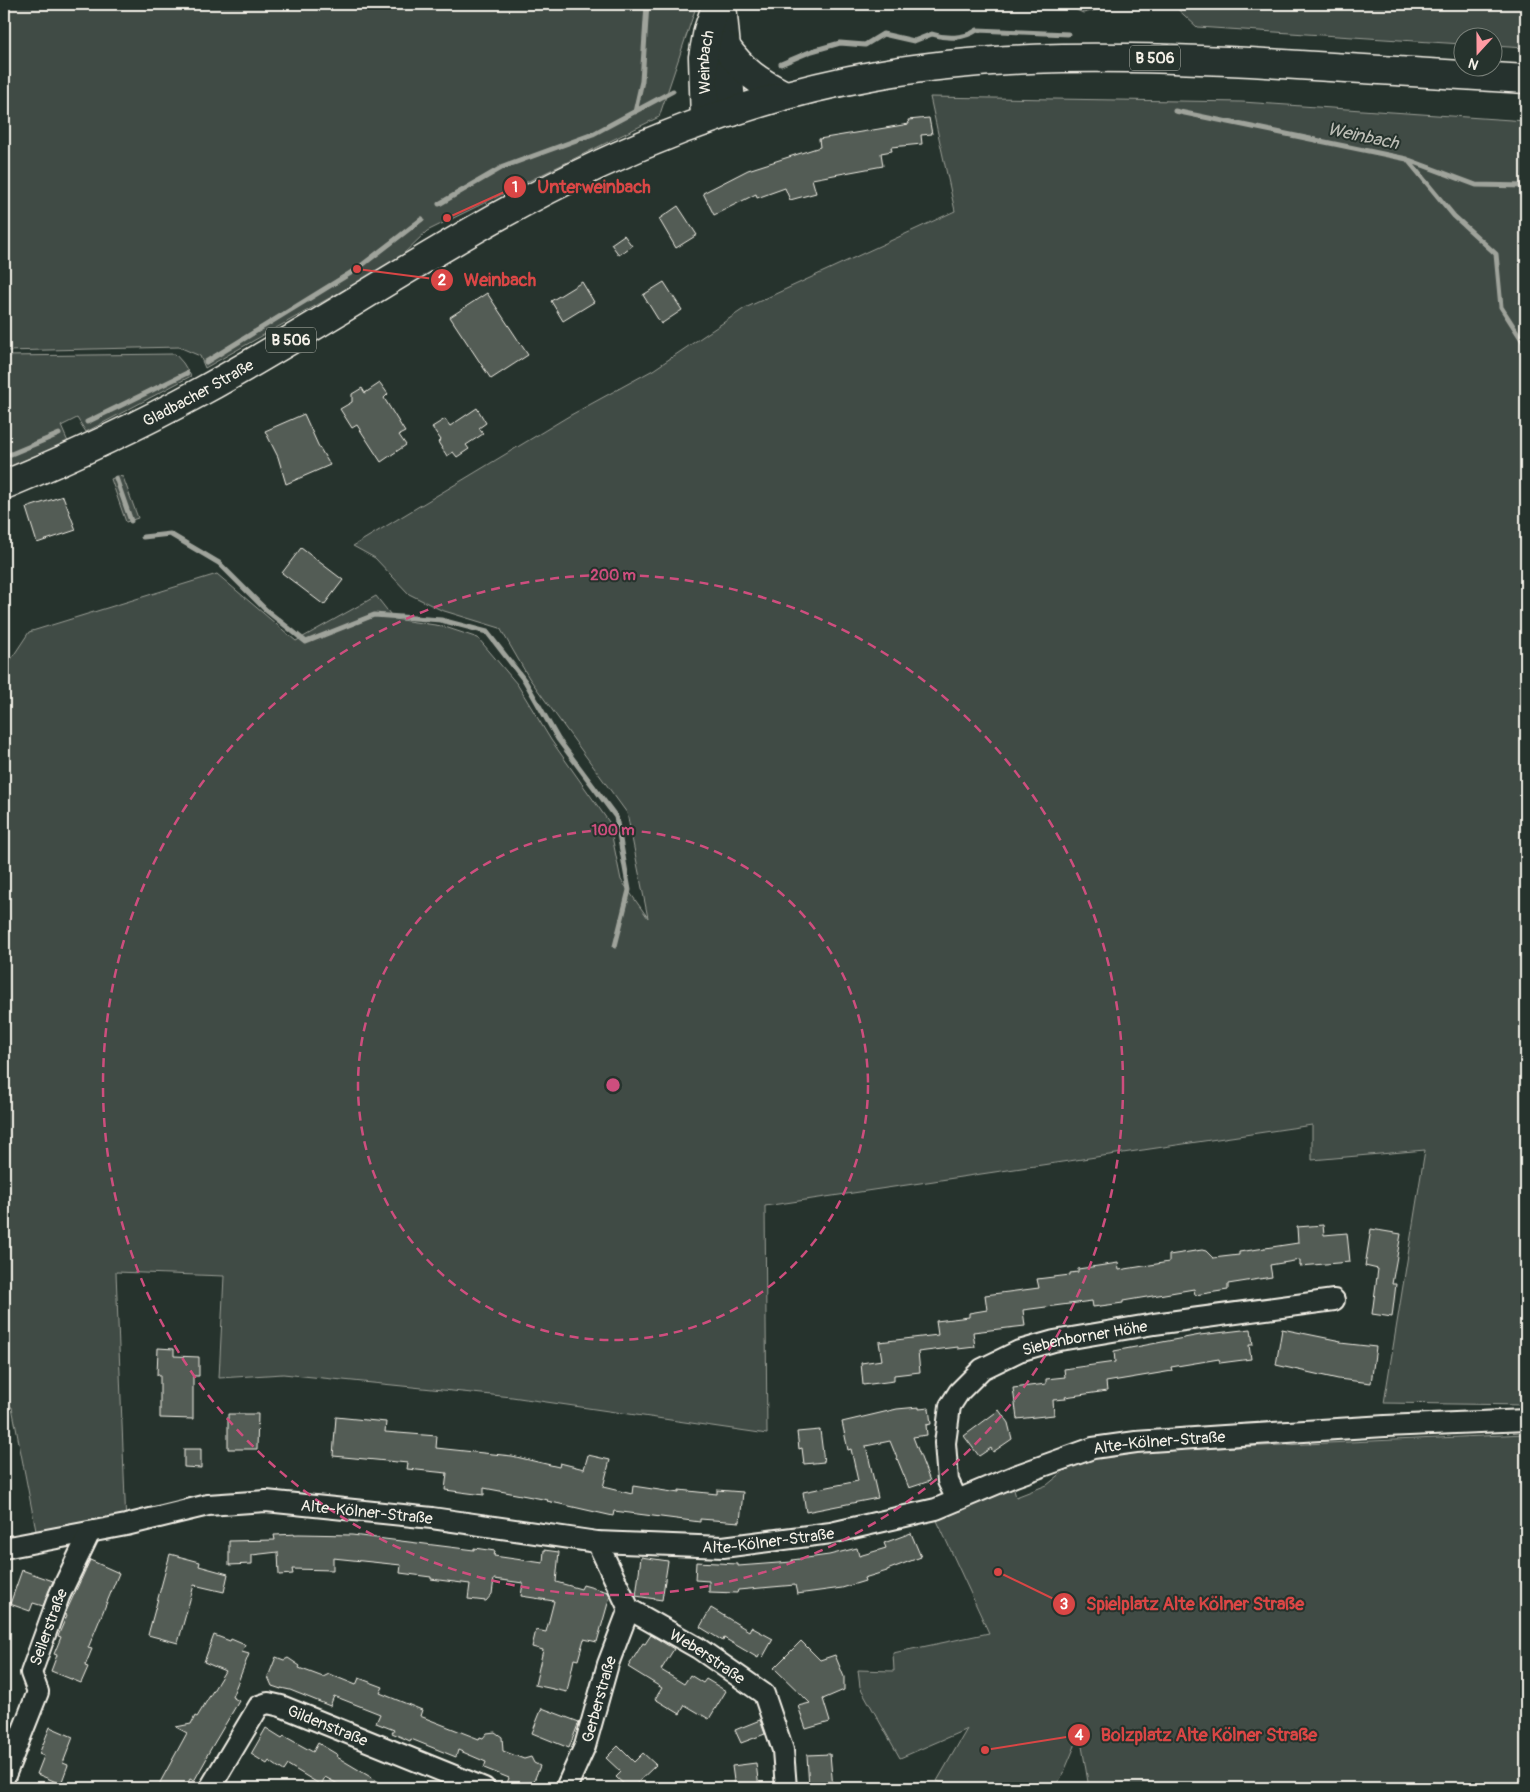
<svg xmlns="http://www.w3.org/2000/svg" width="1530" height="1792" font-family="Pangolin,sans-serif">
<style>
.green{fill:#414b45;stroke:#9a9e96}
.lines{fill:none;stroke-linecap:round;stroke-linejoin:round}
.stream{stroke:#9fa39b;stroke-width:5}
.building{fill:#525c55;stroke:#f4f1e8}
.minor-casing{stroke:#f4f1e8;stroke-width:24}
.secondary-casing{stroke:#f4f1e8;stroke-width:31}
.primary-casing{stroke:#f4f1e8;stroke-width:31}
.minor{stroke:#26332d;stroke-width:20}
.secondary{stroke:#26332d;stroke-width:28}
.primary{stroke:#26332d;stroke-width:28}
.ring{fill:none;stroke:#ce4e7e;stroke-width:2.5;stroke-dasharray:9 6}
.labels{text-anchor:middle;stroke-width:4;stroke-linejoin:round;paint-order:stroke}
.shield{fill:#26332d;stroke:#b6b8b0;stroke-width:1}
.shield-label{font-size:15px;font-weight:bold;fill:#f4f1e8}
.street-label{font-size:16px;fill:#f4f1e8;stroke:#26332d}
.water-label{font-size:18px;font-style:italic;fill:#bcbdb5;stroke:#26332d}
.centre{fill:#ce4e7e;stroke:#26332d;stroke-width:2.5}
.ring-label{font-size:15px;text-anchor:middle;font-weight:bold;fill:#ce4e7e;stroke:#26332d;stroke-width:4;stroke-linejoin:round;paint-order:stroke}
.leader{fill:none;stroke:#da4645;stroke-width:2}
.callout-dot{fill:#da4645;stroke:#26332d;stroke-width:2}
.mark-label{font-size:15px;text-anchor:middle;font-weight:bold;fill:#fff}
.callout-label{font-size:18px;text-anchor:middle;font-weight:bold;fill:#da4645;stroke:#26332d;stroke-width:4;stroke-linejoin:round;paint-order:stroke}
</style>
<rect width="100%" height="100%" fill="#26332d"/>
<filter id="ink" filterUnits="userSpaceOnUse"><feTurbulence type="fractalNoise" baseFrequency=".02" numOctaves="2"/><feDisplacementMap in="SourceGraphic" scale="10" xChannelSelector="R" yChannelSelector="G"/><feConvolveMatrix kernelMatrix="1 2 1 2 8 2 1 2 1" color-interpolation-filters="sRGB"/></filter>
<g filter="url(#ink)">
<!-- green -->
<path class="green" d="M4,4H697L659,117L427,231L397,260L205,368L200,356L179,347L4,351Z
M1064,4H1123L1083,13Z
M1172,4H1526V48L1493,46L1492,38H1462V44L1197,27Z
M930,97L1242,102L1526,121V1405L1384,1403L1425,1150L1312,1160V1125L765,1206L767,1434L512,1397L283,1374L219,1378L224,1276L116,1272L126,1525L38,1541L12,1407L4,1408V670L29,632L217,574L296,641L376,596L394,619L442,626L478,638L517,684L551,740L609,822L621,880L648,918L627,813L529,678L500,628L441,610L409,594L375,558L353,546L569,416L653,370L745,308L955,211Z
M175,354L183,363L191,376L86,432L77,418L61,426L68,442L4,469V356Z
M118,476L123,477L138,518L126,522L111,479Z
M1526,1434V1788H1089L1080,1734L1064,1772L1055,1788H955L937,1781L967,1729L900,1758L860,1687L858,1670L894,1671L893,1653L989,1633L933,1512L1011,1479L1016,1497L1047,1485L1085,1454Z"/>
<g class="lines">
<!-- stream -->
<path class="stream" d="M781,64L812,51L840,43L865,45L883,34L914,41L932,34C946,39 964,39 977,30L1068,34
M1175,111L1407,159L1454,216L1496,254L1501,307L1526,346
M635,112L642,81L647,4
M1409,160L1476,185L1526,186
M439,204L503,167L593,134L673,91
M206,362L357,269L422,219
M87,422L187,373
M4,457L59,434
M116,478L131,521
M143,537L170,534L219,563L266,610L306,642L374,615L441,620L487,632L525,681L558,739L616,817L629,890L615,946"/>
</g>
<!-- building -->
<path class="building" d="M929,118L932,134L921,135L922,144L891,147L892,151L881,153L883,166L812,179L816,193L790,200L785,188L757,198L756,194L714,215L703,193L748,170L820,147L819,139L909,124L908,120Z
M678,206L697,235L676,248L659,219Z
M624,235L632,246L619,255L611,244Z
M582,282L594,302L563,321L551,301Z
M664,282L682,310L661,324L643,295Z
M487,293L528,355L491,379L450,317Z
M380,383L388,394L384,398L405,432L399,435L406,445L381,462L357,425L352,428L340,409L352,402V394L362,388L365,393Z
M477,408L486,423L479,428L483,434L466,445L469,449L457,457L453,452L447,456L438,442L441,440L432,427L445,419L450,426Z
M304,414L318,445L330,465L286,484L278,457L265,431Z
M63,496L76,530L37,543L26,508Z
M301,548L343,580L324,605L282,573Z
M1323,1225L1324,1235L1347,1233L1350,1262L1300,1266V1260L1270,1265L1272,1277L1228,1284V1290L1195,1295L1194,1289L1123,1301V1303L1093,1307L1092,1301L1023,1310L1025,1326L973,1332L975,1347L958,1349V1347L918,1352L920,1372L894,1375V1381L863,1385L861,1363L882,1360L879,1342L938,1335L936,1321L969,1317V1313L987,1310L985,1295L1039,1288L1037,1279L1070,1275V1273L1078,1272V1269L1118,1263L1119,1270L1169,1262V1255L1202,1250L1206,1251L1213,1258L1239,1255V1252L1298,1243L1297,1227Z
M1371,1229L1401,1234L1392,1284H1396L1392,1317L1372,1314L1378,1269L1365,1266Z
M1251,1329L1253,1345H1249L1251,1359L1220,1363L1219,1359L1171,1367L1172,1371L1106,1382L1107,1391L1065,1397L1066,1399L1053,1400L1054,1415L1017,1419L1013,1388L1046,1384V1379L1065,1377L1064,1369L1115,1362L1114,1351L1200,1335Z
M1282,1329L1341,1341L1340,1343L1376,1347L1371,1383L1338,1379L1276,1365Z
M158,1348L174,1349V1356L199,1357V1376H193V1419L160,1418V1375H157Z
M919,1407V1409L929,1408L931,1424L926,1425L927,1435L913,1437L930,1481L909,1488L890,1441L866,1446L878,1498L806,1512L803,1492L858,1481L851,1449L848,1450L842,1422L897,1409Z
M999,1410L1008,1423L1012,1439L993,1452L991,1448L979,1456L964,1436Z
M228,1414H258L257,1449H228Z
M336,1417L386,1422L385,1432L437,1436L436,1448L512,1456L559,1467L560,1463L584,1469L588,1455L610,1460L603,1487L632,1494L633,1486L679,1493V1490L717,1494V1490L743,1492L740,1522L700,1519V1522L614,1511L613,1516L547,1501L548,1500L484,1488V1495L445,1490L447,1473L407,1469L408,1463L333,1456Z
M820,1430L824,1462L804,1464L802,1448L799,1449L797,1432Z
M184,1449H201V1468L184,1467Z
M911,1533L921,1557L887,1570V1571L864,1578L865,1581L842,1588L797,1594L795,1585L738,1590L737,1593L709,1592V1581L695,1580L696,1562L738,1564V1566L792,1562V1560L829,1555L857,1548L859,1556L886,1548L884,1543Z
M299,1534L352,1535L474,1550V1548L495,1551L494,1556L543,1563L544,1550L559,1552L556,1582L581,1589L583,1585L608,1592L610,1596L597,1642L584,1639L578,1660L574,1659L567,1692L535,1685L543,1650L532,1647L536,1630L546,1632L554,1601L521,1596L523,1583L494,1579L492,1594L486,1601L468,1599L470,1584L431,1579V1577L400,1573L401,1565L333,1558V1570L292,1569L293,1574L279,1575L278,1552L252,1555V1564L229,1565V1541L275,1540L274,1535Z
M170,1554L200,1562L199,1566L228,1574L224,1592L194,1585L178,1643L148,1635Z
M641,1557L668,1561L662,1600L636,1596Z
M90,1560L119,1573L88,1648L92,1649L85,1666L88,1667L81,1683L51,1671L57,1655L54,1654L61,1637L58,1636L67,1615L65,1614Z
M22,1570L53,1581L43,1606L33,1603L30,1611L10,1604Z
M711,1608L749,1631L751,1627L773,1639L763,1657L760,1654L758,1658L724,1638L723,1641L700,1627Z
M214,1635L230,1641L231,1639L245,1645L242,1652L249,1654L232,1697L239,1701L206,1757L207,1758L194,1781L190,1779L185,1788H157L187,1733L176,1727L191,1724L195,1716L197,1717L225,1671L204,1662Z
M651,1635L674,1649L661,1670L684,1684L690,1675L703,1683L706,1679L726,1691L709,1719L685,1705L680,1714L655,1699L662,1688L628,1667L643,1643L645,1644Z
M801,1641L820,1660L835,1655L844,1677V1690L823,1699L830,1722L806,1729L798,1706L810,1703L774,1668Z
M276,1657L284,1660L288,1658L300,1666L299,1668L323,1677L329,1674L356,1685L359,1678L383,1687L380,1693L422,1710L420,1716L479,1739L480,1737L483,1738L487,1733L495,1732L502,1737L503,1751L524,1759L531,1757L534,1763L540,1766L531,1788H520L507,1783L509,1778L484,1768L486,1762L458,1750L456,1757L411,1739L410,1741L392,1733L394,1730L376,1723L380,1714L334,1696L330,1706L290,1690L281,1688V1689L272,1686L268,1677Z
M542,1708L579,1722L569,1748L532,1733Z
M760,1720L765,1734L741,1743L735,1730Z
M50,1727L73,1737L63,1763L68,1765L61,1784L37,1774L44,1756L39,1754Z
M266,1728L282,1738L284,1736L313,1752L318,1743L338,1755L337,1757L389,1788H345L325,1777L321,1785L288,1765L284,1771L269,1761L267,1764L251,1754Z
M618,1746L634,1762L643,1753L656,1765L632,1788H628L616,1777L621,1772L606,1758Z
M830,1754L833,1788H809L807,1755Z
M756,1763L759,1788H735L732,1766Z"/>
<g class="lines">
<!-- minor casing -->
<g class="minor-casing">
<g id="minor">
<path id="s1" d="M957,1500L948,1481L945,1443L950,1406L959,1392L982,1369L1019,1351L1054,1341L1154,1324L1334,1300"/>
<path id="s2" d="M597,1542L629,1609L698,1648L764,1694L783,1750L786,1788"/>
<path id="s3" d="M4,1548L126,1525L208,1505L266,1501L432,1518L597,1542L723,1547L831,1533L936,1509L1015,1476L1093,1448L1136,1442L1224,1436L1385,1426L1526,1420"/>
<path id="s4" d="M4,1778L38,1692L31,1673L59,1596L90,1532"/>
<path id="s5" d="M210,1788L259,1706L268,1703L281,1706L484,1788"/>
<path id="s6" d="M566,1788L585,1746L608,1664L629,1609"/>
</g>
</g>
<!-- secondary casing -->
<g class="secondary-casing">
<g id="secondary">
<path d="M722,5L732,112"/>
<path d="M725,46C744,72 757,81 785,95"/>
<path id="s7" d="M705,121L703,57L708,30L717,4"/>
</g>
</g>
<!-- primary casing -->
<g class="primary-casing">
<g id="primary">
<path id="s8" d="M4,485C72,457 138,426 202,391C335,318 460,229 598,165C686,124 781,92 876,75C999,53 1126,56 1250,62C1342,67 1434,73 1526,79"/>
</g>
</g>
<!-- minor -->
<use href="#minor" class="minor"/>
<!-- secondary -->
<use href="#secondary" class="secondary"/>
<!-- primary -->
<use href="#primary" class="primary"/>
</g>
</g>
<!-- distance rings -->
<g class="ring">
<circle cx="613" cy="1085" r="255"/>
<circle cx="613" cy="1085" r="510"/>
</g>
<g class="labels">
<!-- shield labels -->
<g class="shield">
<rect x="1130" y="45.5" width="50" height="25" rx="4"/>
<rect x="266" y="327.5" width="50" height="25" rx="4"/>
</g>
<g class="shield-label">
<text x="1155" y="63">B 506</text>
<text x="291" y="345">B 506</text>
</g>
<!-- street labels -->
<g class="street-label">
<text dy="6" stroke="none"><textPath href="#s7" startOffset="59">Weinbach</textPath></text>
<text dy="6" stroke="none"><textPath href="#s8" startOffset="215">Gladbacher Straße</textPath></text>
<text dy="6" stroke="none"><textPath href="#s1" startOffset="254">Siebenborner Höhe</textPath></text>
<text dy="6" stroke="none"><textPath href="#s3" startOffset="1178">Alte-Kölner-Straße</textPath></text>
<text dy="6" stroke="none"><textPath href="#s3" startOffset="368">Alte-Kölner-Straße</textPath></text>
<text dy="6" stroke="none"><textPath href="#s3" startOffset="772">Alte-Kölner-Straße</textPath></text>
<text dy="6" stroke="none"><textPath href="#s4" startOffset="162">Seilerstraße</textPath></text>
<text dy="6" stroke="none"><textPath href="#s2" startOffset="166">Weberstraße</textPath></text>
<text dy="6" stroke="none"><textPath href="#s6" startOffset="95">Gerberstraße</textPath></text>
<text dy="6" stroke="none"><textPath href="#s5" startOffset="169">Gildenstraße</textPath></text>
</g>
<!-- water labels -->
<g class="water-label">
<text transform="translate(1363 136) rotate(12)" y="6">Weinbach</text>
</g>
</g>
<circle cx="613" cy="1085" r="8" class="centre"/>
<g class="ring-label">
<text x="613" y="580">200 m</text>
<text x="613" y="835">100 m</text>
</g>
<!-- callouts -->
<path class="leader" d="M447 218L515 187M357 269L442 280M998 1572L1064 1604M985 1750L1079 1735"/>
<g class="callout-dot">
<circle cx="447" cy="218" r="5"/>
<circle cx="357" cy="269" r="5"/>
<circle cx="998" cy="1572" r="5"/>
<circle cx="985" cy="1750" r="5"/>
<circle cx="515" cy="187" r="12"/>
<circle cx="442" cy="280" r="12"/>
<circle cx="1064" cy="1604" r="12"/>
<circle cx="1079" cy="1735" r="12"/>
</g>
<g class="mark-label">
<text x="515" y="192">1</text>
<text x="442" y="285">2</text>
<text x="1064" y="1609">3</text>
<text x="1079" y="1740">4</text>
</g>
<g class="callout-label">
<text x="594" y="193">Unterweinbach</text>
<text x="500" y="286">Weinbach</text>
<text x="1195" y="1610">Spielplatz Alte Kölner Straße</text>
<text x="1209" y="1741">Bolzplatz Alte Kölner Straße</text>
</g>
<!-- margin -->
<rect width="1530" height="1792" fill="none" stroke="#26332d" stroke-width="20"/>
<rect x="10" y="10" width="1510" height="1772" fill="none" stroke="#f4f1e8" stroke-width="2" filter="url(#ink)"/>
<!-- north arrow -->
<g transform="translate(1478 52) rotate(201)"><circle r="24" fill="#26332d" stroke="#787f78"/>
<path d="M0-4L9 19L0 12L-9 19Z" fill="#ff9aa2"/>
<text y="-8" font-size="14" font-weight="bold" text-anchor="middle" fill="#f4f1e8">N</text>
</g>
</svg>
